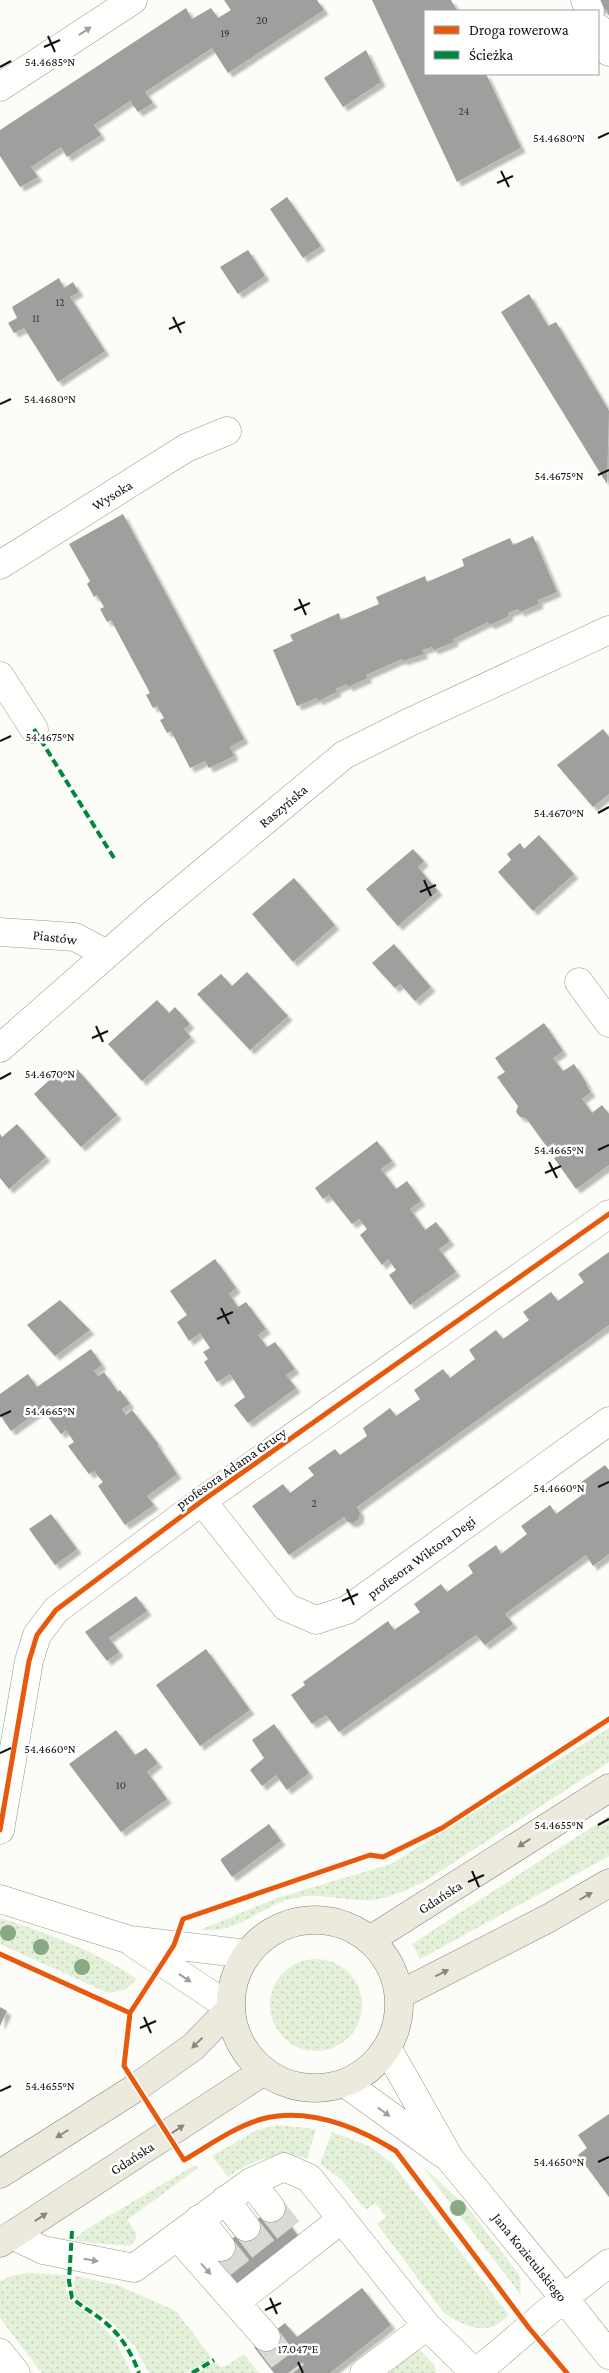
<svg xmlns="http://www.w3.org/2000/svg" width="609" height="2373" font-family="'Crimson Pro',serif">
<style>
.grass{fill:url(#grass-dots)}
.building{fill:#a09f9d;filter:url(#shadow)}
.lines{fill:none;stroke-linecap:round;stroke-linejoin:round}
.minor-tunnel{stroke:#d9d9d5;stroke-width:28;stroke-dasharray:28 14;stroke-linecap:butt}
.minor-casing{stroke:#979795;stroke-width:29}
.major-casing{stroke:#848482;stroke-width:29}
.minor{stroke:#fffffe;stroke-width:28}
.major{stroke:#eceadd;stroke-width:28}
.quiet{stroke:#00873e;stroke-width:4;stroke-dasharray:8 4;stroke-linecap:butt}
.cycleway-casing{stroke:#fff;stroke-width:8}
.cycleway{stroke:#e8590c;stroke-width:5}
.tree{fill:#88a984}
.oneway{fill:#a0a09f}
.oneway2{fill:#898881}
.ticks{fill:none;stroke:#111;stroke-width:2}
.labels{text-anchor:middle;stroke-width:5;stroke-linejoin:round;paint-order:stroke}
.number-label{font-size:11px;fill:#353434}
.street-label{font-size:14px;fill:#111;stroke:#fff}
.ticks-label{font-size:12px;text-anchor:middle;fill:#111;stroke:#fff;stroke-width:5;stroke-linejoin:round;paint-order:stroke}
</style>
<defs>
<pattern id="grass-dots" width="8" height="8" patternUnits="userSpaceOnUse" patternTransform="scale(1.25)"><rect width="8" height="8" fill="#e4f1d9"/><path d="M2 2h.1M6 6h.1" fill="none" stroke="#c3ceb9" stroke-width="1.8" stroke-linecap="round"/></pattern>
<filter id="shadow"><feDropShadow dx="4.5" dy="4.5" stdDeviation="1" flood-color="#0004"/></filter>
</defs>
<rect width="100%" height="100%" fill="#fcfcf8"/>
<!-- grass -->
<path class="grass" d="M609,1728V1762L422,1883C408,1889 394,1896 379,1899C352,1904 322,1891 295,1898C256,1907 243,1933 200,1930L277,1898L391,1864Z
M609,1816V1856L420,1959L412,1944Z
M0,1918C45,1932 98,1952 137,1979L125,1990L108,1993L0,1944Z
M270 2005a46 46 0 1 1 92 0a46 46 0 1 1-92 0Z
M278,2125L316,2129L307,2159C279,2149 250,2161 228,2177L212,2156L257,2130Z
M332,2132L369,2146L392,2163L509,2315C488,2337 467,2328 444,2313L377,2224L386,2217L375,2203L366,2210L342,2180L320,2164Z
M195,2165L198,2168L127,2220L136,2233V2239L130,2246L76,2241L75,2239L85,2230Z
M422,2166L469,2209L520,2276L521,2295Z
M29,2273L67,2275L66,2292L70,2301L93,2317L116,2341L131,2373H42L0,2318V2281L14,2275Z
M75,2276L117,2285L176,2311L212,2358L186,2373H149L135,2347L112,2322L76,2298L73,2293Z
M419,2349L435,2366L436,2373H389Z
M244,2354L259,2373H197L215,2361L221,2367L228,2365Z"/>
<!-- building -->
<path class="building" d="M224,0H317L324,10L228,73L212,48L145,92L153,103L138,112L130,101L94,125L101,135L67,157L61,147L31,167L38,177L20,187L0,156V130L186,8L192,19L211,8L218,18L231,10Z
M372,0H451L457,11H425V74H486L521,148L457,182Z
M595,0H609V16L606,9L600,10Z
M366,50L381,82L343,107L324,78Z
M287,197L321,246L303,258L270,209Z
M248,250L265,276L238,294L220,267Z
M59,278L64,288L73,282L79,292L70,297L105,351L58,382L24,328L14,333L8,323L17,318L12,307Z
M529,294L548,326L556,322L609,411L607,484L501,312Z
M123,514L244,739L230,747L234,756L209,768L205,761L190,768L171,731L167,733L160,720L164,718L157,706L153,708L146,695L150,693L111,620L107,622L100,609L104,607L97,595L94,597L87,584L90,581L69,544Z
M533,536L557,592L538,600L539,604L520,612L518,609L508,613L509,616L490,625L488,622L453,639L454,642L434,650L432,647L422,650L424,654L403,661L402,659L366,675L368,678L348,687L347,684L336,689L337,692L318,701L317,698L297,706L273,650L293,641L290,635L339,613L341,620L379,604L376,597L425,576L427,582L464,566L462,559L510,538L513,545Z
M603,729L609,737V794L593,807L557,765Z
M539,835L574,874L533,911L498,872L511,860L507,854L520,843L524,849Z
M413,849L424,861L418,867L438,891L398,926L366,889Z
M294,878L335,925L293,962L252,914Z
M394,944L431,987L415,1001L400,984L395,988L372,963Z
M247,972L288,1016L250,1050L197,994L221,974L232,986Z
M157,1000L169,1013L175,1007L190,1024L184,1029L191,1037L142,1081L108,1044Z
M544,1023L563,1051L553,1058L563,1071L574,1064L587,1084L586,1085L591,1092L582,1099L592,1113L602,1105L609,1114V1165L576,1189L554,1158L562,1153L554,1143L547,1147L526,1118L520,1117L516,1112L518,1106L497,1077L505,1072L495,1058Z
M77,1069L117,1115L81,1147L34,1094L55,1075L62,1083Z
M17,1124L46,1157L9,1189L0,1178V1134L2,1137Z
M377,1141L392,1161L381,1169L396,1189L407,1181L421,1201L410,1209L425,1230L436,1222L450,1241L439,1249L456,1272L410,1305L389,1275L396,1270L388,1259L382,1265L360,1235L367,1229L359,1219L352,1224L329,1195L323,1199L315,1188Z
M609,1252V1325L357,1507L360,1513L359,1519L353,1523L348,1522L344,1517L289,1555L252,1506L283,1484L290,1493L314,1475L308,1468L335,1449L340,1455L367,1436L363,1428L390,1408L396,1416L420,1399L414,1390L443,1369L450,1378L475,1359L469,1350L496,1330L503,1339L529,1320L523,1312L551,1292L558,1301L584,1282L578,1274Z
M215,1259L236,1288L229,1294L238,1307L246,1302L266,1329L258,1335L267,1347L275,1342L295,1369L286,1375L296,1388L248,1423L234,1405L245,1397L230,1374L234,1372L217,1382L204,1362L208,1359L203,1352L210,1348L200,1333L189,1341L177,1322L187,1315L170,1291Z
M60,1300L90,1330L55,1356L27,1325Z
M91,1349L102,1365L94,1371L98,1376L104,1372L118,1392L120,1390L130,1404L122,1409L126,1415L132,1410L159,1445L158,1446L177,1474L147,1496L154,1505L125,1525L98,1486L103,1482L94,1471L89,1474L68,1446L74,1442L66,1430L61,1434L42,1409L11,1431L0,1415V1394L28,1374L37,1387Z
M605,1465L609,1470V1554L593,1566L586,1555L505,1614L513,1624L485,1645L476,1635L339,1732L326,1715L312,1724L291,1695L305,1685L303,1682L388,1621L394,1630L420,1612L414,1604L441,1584L447,1592L473,1573L468,1565L496,1545L501,1554L527,1534L521,1526L550,1505L556,1514L582,1495L576,1486Z
M51,1514L77,1549L55,1565L29,1529Z
M136,1596L147,1611L109,1638L119,1652L107,1661L85,1632Z
M206,1649L250,1710L200,1746L156,1685Z
M274,1724L309,1773L287,1790L276,1775L262,1786L250,1770L264,1758L252,1740Z
M116,1730L135,1755L146,1748L158,1763L147,1772L167,1799L121,1832L69,1764Z
M269,1824L281,1841L232,1877L221,1861V1859Z
M0,2007L7,2011L0,2026Z
M609,2114V2197L578,2155L587,2148L578,2135Z
M275,2206L300,2238L238,2287L212,2254Z
M362,2288L391,2325L330,2373H274L254,2347L285,2323L297,2337Z"/>
<g class="lines">
<!-- minor-tunnel -->
<path class="minor-tunnel" d="M271,2208L297,2241
M246,2227L272,2260
M221,2247L247,2280
M266,2337L293,2373"/>
<!-- minor casing -->
<g class="minor-casing">
<path id="minor" d="M585,0L590,11
M598,28L609,52
M0,87L133,0
M0,565L186,448L227,431
M0,676L34,729
M0,932L75,937L107,954
M579,982L609,1023
M0,1048L154,913L344,755L408,723L609,630
M202,1501L286,1607L316,1620L347,1610L609,1421
M0,1830L29,1661L37,1635L56,1610L202,1501L609,1214
M0,1899L130,1940L247,1954
M133,1943L231,2008
M387,2048L450,2159L564,2298L609,2355
M345,2083L443,2154
M251,2182L271,2208
M225,2200L246,2227
M199,2219L221,2247
M12,2235L43,2250L134,2268L251,2182L284,2167L309,2178L427,2326L475,2373
M177,2236L266,2337
M236,2302L342,2219
M0,2353L16,2373
M364,2373L427,2326
M476,2373L564,2298L609,2263"/>
</g>
<!-- major casing -->
<g class="major-casing">
<path id="major" d="M231 2004a84 84 0 1 1 168 0a84 84 0 1 1-168 0Z
M370,1940L609,1788
M399,1995L549,1918L609,1883
M0,2174L137,2087L193,2047L231,2008
M0,2243L264,2071"/>
</g>
<!-- minor -->
<use href="#minor" class="minor"/>
<!-- major -->
<use href="#major" class="major"/>
<!-- quiet -->
<path class="quiet" d="M34,729L114,858
M72,2231L69,2281L72,2298C83,2308 96,2314 107,2324C122,2337 132,2354 139,2373
M192,2373L214,2360"/>
<!-- cycleway casing -->
<g class="cycleway-casing">
<path id="cycleway" d="M0,1830L29,1661L37,1635L56,1610L202,1501L609,1214
M0,1954L130,2013
M567,2373L529,2328L396,2151C357,2127 308,2107 262,2119C234,2127 208,2146 184,2160L124,2066L130,2013L174,1945L183,1919L370,1855L383,1857L442,1828L609,1719"/>
</g>
<!-- cycleway -->
<use href="#cycleway" class="cycleway"/>
</g>
<!-- trees -->
<g class="tree">
<circle cx="8" cy="1933" r="8"/>
<circle cx="41" cy="1947" r="8"/>
<circle cx="82" cy="1967" r="8"/>
<circle cx="458" cy="2208" r="8"/>
</g>
<!-- one-way arrows -->
<defs><path id="oneway-solid" d="M-6-.8H1V-3.2L6.5 0L1 3.2V.8H-6Z" transform="scale(1.25)"/></defs>
<g class="oneway">
<use href="#oneway-solid" transform="translate(85 31) rotate(-33)"/>
<use href="#oneway-solid" transform="translate(185 1978) rotate(34)"/>
<use href="#oneway-solid" transform="translate(384 2112) rotate(36)"/>
<use href="#oneway-solid" transform="translate(91 2260) rotate(10)"/>
<use href="#oneway-solid" transform="translate(206 2269) rotate(48)"/>
</g>
<g class="oneway2">
<use href="#oneway-solid" transform="translate(524 1843) rotate(147)"/>
<use href="#oneway-solid" transform="translate(586 1896) rotate(-30)"/>
<use href="#oneway-solid" transform="translate(442 1973) rotate(-27)"/>
<use href="#oneway-solid" transform="translate(197 2043) rotate(136)"/>
<use href="#oneway-solid" transform="translate(178 2129) rotate(-33)"/>
<use href="#oneway-solid" transform="translate(62 2134) rotate(148)"/>
<use href="#oneway-solid" transform="translate(41 2217) rotate(-33)"/>
</g>
<!-- ticks -->
<path class="ticks" d="M48,36L55,52M44,47L60,40M0,67L11,61M598,138L609,133M501,171L509,187M497,183L513,176M173,317L181,333M169,329L185,322M0,404L11,399M598,475L609,470M299,599L306,615M294,610L310,603M0,741L11,736M598,813L609,807M424,880L431,896M420,892L436,885M96,1026L103,1042M92,1038L108,1031M0,1079L11,1073M598,1150L609,1145M549,1162L557,1178M545,1173L561,1166M221,1308L229,1324M217,1319L233,1312M0,1416L11,1411M598,1487L609,1482M347,1589L354,1605M342,1601L358,1594M0,1753L11,1748M598,1825L609,1819M472,1871L479,1887M468,1882L484,1875M144,2017L151,2033M140,2028L156,2021M0,2091L11,2086M598,2162L609,2157M270,2298L277,2314M265,2310L281,2303M298,2362L303,2373"/>
<g class="labels">
<!-- number labels -->
<g class="number-label">
<text x="262" y="24">20</text>
<text x="225" y="37">19</text>
<text x="464" y="115">24</text>
<text x="60" y="306">12</text>
<text x="36" y="322">11</text>
<text x="314" y="1507">2</text>
<text x="121" y="1789">10</text>
</g>
<!-- street labels -->
<g class="street-label">
<text transform="translate(112 495) rotate(-32)" y="5">Wysoka</text>
<text transform="translate(283 806) rotate(-40)" y="5">Raszyńska</text>
<text transform="translate(55 937) rotate(7)" y="5">Piastów</text>
<text transform="translate(231 1468) rotate(-35)" y="5">profesora Adama Grucy</text>
<text transform="translate(421 1557) rotate(-36)" y="5">profesora Wiktora Degi</text>
<text transform="translate(440 1897) rotate(-33)" y="5">Gdańska</text>
<text transform="translate(132 2158) rotate(-33)" y="5">Gdańska</text>
<text transform="translate(530 2257) rotate(51)" y="5">Jana Kozietulskiego</text>
</g>
</g>
<g class="ticks-label">
<text x="50" y="66">54.4685°N</text>
<text x="559" y="142">54.4680°N</text>
<text x="50" y="403">54.4680°N</text>
<text x="559" y="480">54.4675°N</text>
<text x="50" y="741">54.4675°N</text>
<text x="559" y="817">54.4670°N</text>
<text x="50" y="1078">54.4670°N</text>
<text x="559" y="1154">54.4665°N</text>
<text x="50" y="1415">54.4665°N</text>
<text x="559" y="1492">54.4660°N</text>
<text x="50" y="1753">54.4660°N</text>
<text x="559" y="1829">54.4655°N</text>
<text x="50" y="2090">54.4655°N</text>
<text x="559" y="2166">54.4650°N</text>
<text x="298" y="2353">17.047°E</text>
</g>
<!-- legend -->
<rect x="424" y="10" width="175" height="65" fill="#ffffff" stroke="#a0a0a0"/>
<rect x="434" y="26" width="25" height="8" fill="#e8590c" stroke="#a0a0a0"/>
<text x="469" y="35" font-size="15" fill="#111111">Droga rowerowa</text>
<rect x="434" y="51" width="25" height="8" fill="#00873e" stroke="#a0a0a0"/>
<text x="469" y="60" font-size="15" fill="#111111">Ścieżka</text>
</svg>
